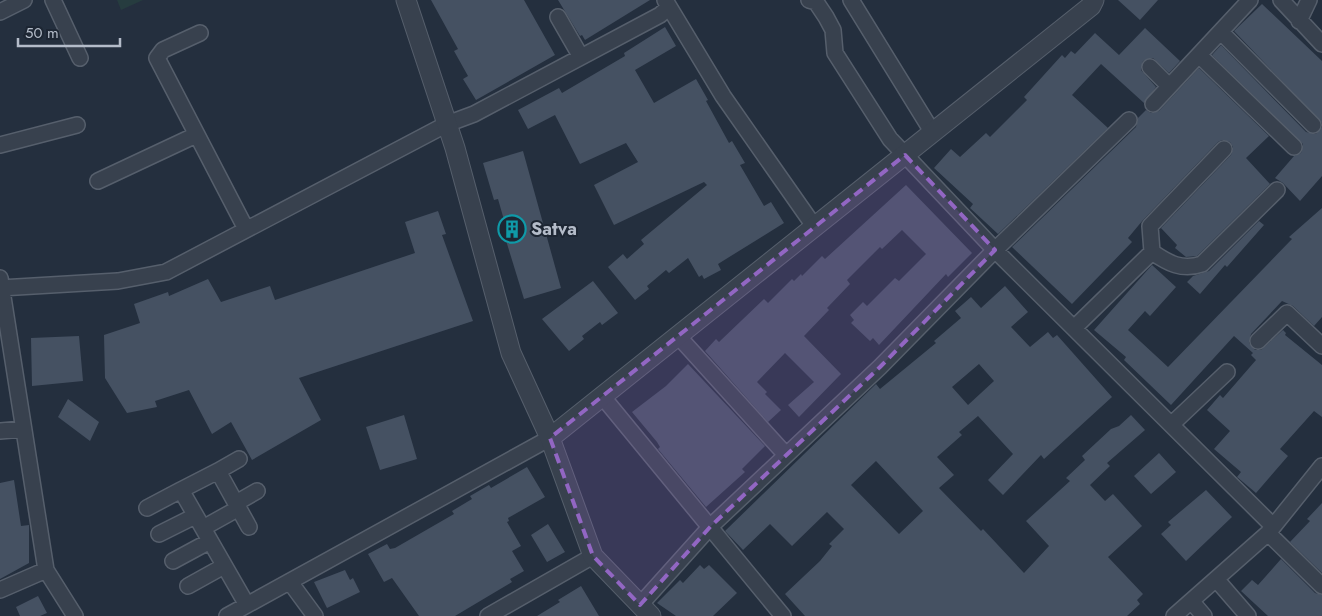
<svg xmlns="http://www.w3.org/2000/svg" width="1322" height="616" font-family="Jost,sans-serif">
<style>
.green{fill:#263c3f}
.building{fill:#455162;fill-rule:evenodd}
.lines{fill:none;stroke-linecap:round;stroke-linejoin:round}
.minor-casing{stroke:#565f6c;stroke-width:18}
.tertiary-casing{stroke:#565f6c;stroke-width:21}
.minor{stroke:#38414e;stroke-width:15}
.tertiary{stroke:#38414e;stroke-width:19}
.marked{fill:#9266c3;fill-opacity:0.2;stroke:#9266c3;stroke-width:4;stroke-dasharray:10 6;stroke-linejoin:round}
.labels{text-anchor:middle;stroke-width:4;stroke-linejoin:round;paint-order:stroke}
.poi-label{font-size:18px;font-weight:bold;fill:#b4bcc9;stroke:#1d2633;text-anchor:start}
</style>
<rect width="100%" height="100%" fill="#242f3e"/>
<!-- green -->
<path class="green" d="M117,0H143L121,10Z"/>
<!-- building -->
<path class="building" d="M431,0H524L555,55L476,100L463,79L468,76L454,51L458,49Z
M558,0H650L585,40L582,35L580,36Z
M1118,0H1158L1140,20Z
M1262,4L1322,61V123L1234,31Z
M665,27L676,46L635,70L654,103L696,79L708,100L706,101L729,143L732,141L745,163L740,165L764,206L771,202L784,223L718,264L721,270L704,279L702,275L699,277L688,258L669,273L666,270L647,286L649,289L635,300L608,267L623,254L627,259L644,244L641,240L707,185L704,182L614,225L594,185L638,162L626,143L580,164L555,115L528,129L518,110L559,88L562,93L625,56L624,53Z
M1145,28L1180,61L1169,73L1153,58L1143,61L1141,70L1156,87L1144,103L1101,64L1072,95L1108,128L998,234L970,208L973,204L934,168L951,149L960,157L986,133L990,137L1027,100L1024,97L1062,55L1065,58L1071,51L1075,54L1095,33L1119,55Z
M1221,45L1306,132L1316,134L1322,127V176L1300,201L1283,183L1275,178L1294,156L1301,153L1303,144L1212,55Z
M1199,68L1269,136L1246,158L1270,184L1197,256L1186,257L1175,248L1177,245L1161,228L1231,155L1233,147L1230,142L1222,140L1218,142L1143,220L1128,238L1132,242L1072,304L1012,247L1136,127L1138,118L1146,110L1151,113L1159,111Z
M523,151L561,288L524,299L500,221L504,220L498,199L494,200L483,163Z
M906,185L972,253L948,277L946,274L879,345L873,338L870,341L851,323L854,320L850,315L863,302L867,306L895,278L899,281L926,254L902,230L882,249L880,247L847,280L850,284L827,308L829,310L804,336L841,374L799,417L788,405L814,382L785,353L757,382L767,392L765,394L781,410L768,422L705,351L716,339L719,342L764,299L768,303L792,279L794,281L801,274L802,276L822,256L825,259Z
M1322,208V317L1314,326L1293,306L1282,301L1251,334L1249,343L1255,350H1261L1283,330L1286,333L1285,335L1322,365V417L1314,411L1280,449L1288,456L1256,493L1237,477L1241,472L1214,449L1230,431L1207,410L1220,395L1223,398L1256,360L1251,355L1253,353L1234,336L1171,405L1124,360L1126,357L1094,330L1152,265L1176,287L1150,316L1145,311L1128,330L1168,367L1292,239L1289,237Z
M438,211L446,234L442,235L473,321L299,378L321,420L252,460L231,422L212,434L189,390L155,401L157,407L127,413L105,378L104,335L140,323L134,304L168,292L169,296L208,279L221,302L270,286L275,300L415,253L405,222Z
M1259,221L1264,225L1227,267L1225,265L1200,294L1187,282L1193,276L1209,271Z
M593,281L618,313L602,325L600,322L582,336L584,339L569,351L542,319Z
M1005,286L1028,312L1011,327L1030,347L1048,332L1053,338L1057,335L1112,397L1044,459L1041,455L1003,495L988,480L1013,454L978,416L959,432L962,435L937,457L954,475L939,488L981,531L983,529L1024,573L1049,546L1026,521L1070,481L1066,478L1085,460L1082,456L1111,429L1119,426L1131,415L1145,430L1107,463L1110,466L1090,485L1105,501L1113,494L1142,526L1108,557L1143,594L1137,600L1140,604L1127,616H805L785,594L820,561L832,546L829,544L844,529L827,512L792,546L770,524L743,550L725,531L876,384L880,389L936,343L934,341L961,318L955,311L971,297L981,308ZM979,364L994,381L968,405L952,387ZM876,461L923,511L899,534L851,485Z
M79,336L83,381L32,386L31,338Z
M688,364L765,446L742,469L745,472L706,507L658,449L660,447L657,442L632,412L666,386Z
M68,399L99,422L90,441L58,417Z
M404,415L417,459L380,470L366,427Z
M1159,453L1176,472L1151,494L1134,476Z
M527,467L545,497L508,518L509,521L507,522L521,546L512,551L524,571L510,579L512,582L455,616H419L392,578L384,582L368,554L387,544L390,549L395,548L454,514L452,511L472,499L470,496L489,485L491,488Z
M14,480L21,526L29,525V563L0,579V483Z
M1206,490L1232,517L1186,561L1161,534L1171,525L1168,522Z
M1322,503V573L1290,542L1310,521L1307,519Z
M548,524L565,552L547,562L531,535Z
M1281,559L1315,593L1322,595V616H1268L1241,591L1252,580L1258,585Z
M700,565L704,569L709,565L737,593L713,616H676L657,603L680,580L683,583Z
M345,570L350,580L353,578L360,592L327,608L314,582Z
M581,586L599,616H537L560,602L558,600Z
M38,596L47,613L40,616H20L16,607Z"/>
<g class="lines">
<!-- minor casing -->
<g class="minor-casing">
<path id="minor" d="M53,0L80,58
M665,0L723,96L814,226
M809,0L816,2L826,17L833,30L835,53L890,139L995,250L1272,525
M851,0L933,133
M1281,0L1322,44
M0,12L24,0
M558,17L581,57
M1299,21L1309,0
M1221,32L1313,125
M200,33L163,50L157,58L246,229
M1199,55L1294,147
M1150,67L1169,86
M1153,104L1250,0
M0,145L77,125
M98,181L196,135
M1152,252C1168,263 1182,271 1202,264L1277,190
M0,278L46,570L75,616
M0,288L118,281L166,272L447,124L474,114L660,15L669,7
M1074,328L1152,252L1150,226L1224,149
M678,336L786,455
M1258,341L1287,313L1322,346
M602,396L783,616
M1172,424L1227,372
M0,431L23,429
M218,471L239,459
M236,503L257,491
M147,508L181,490
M203,528L239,508
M1268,533L1322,586
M159,534L195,516
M173,561L210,541
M1216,579L1248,616
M290,582L315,616
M188,586L224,566
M0,590L46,570
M1192,602L1204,616
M247,605L181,490L218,471L249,527
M640,605L711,526L880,367L995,250L1129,120
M227,616L550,438
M488,616L593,556
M1174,616L1268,533L1322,466"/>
</g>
<!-- tertiary casing -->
<g class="tertiary-casing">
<path id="tertiary" d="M406,0L455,148L511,353L550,438L1091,6L1094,0
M550,438L593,556L651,616"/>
</g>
<!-- minor -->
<use href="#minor" class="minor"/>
<!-- tertiary -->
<use href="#tertiary" class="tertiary"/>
</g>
<!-- marked area -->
<path class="marked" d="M905,155L995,250L880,367L711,526L640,605L593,556L550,438Z"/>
<!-- icons -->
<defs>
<g id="building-ring" transform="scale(1.4375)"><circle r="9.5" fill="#1d2633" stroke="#0f9aa8" stroke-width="1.5"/><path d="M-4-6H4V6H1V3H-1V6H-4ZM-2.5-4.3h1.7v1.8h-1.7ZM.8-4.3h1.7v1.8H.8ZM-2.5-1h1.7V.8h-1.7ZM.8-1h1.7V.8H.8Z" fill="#0f9aa8"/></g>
</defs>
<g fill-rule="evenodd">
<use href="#building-ring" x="512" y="229"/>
</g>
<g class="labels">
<!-- poi labels -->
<g class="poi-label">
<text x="531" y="235">Satva</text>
</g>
</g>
<!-- scale -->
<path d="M18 38v8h102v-8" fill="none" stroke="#b4bcc9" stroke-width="2.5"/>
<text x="25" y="38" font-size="15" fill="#b4bcc9" stroke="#1d2633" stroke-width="4" paint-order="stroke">50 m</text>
</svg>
